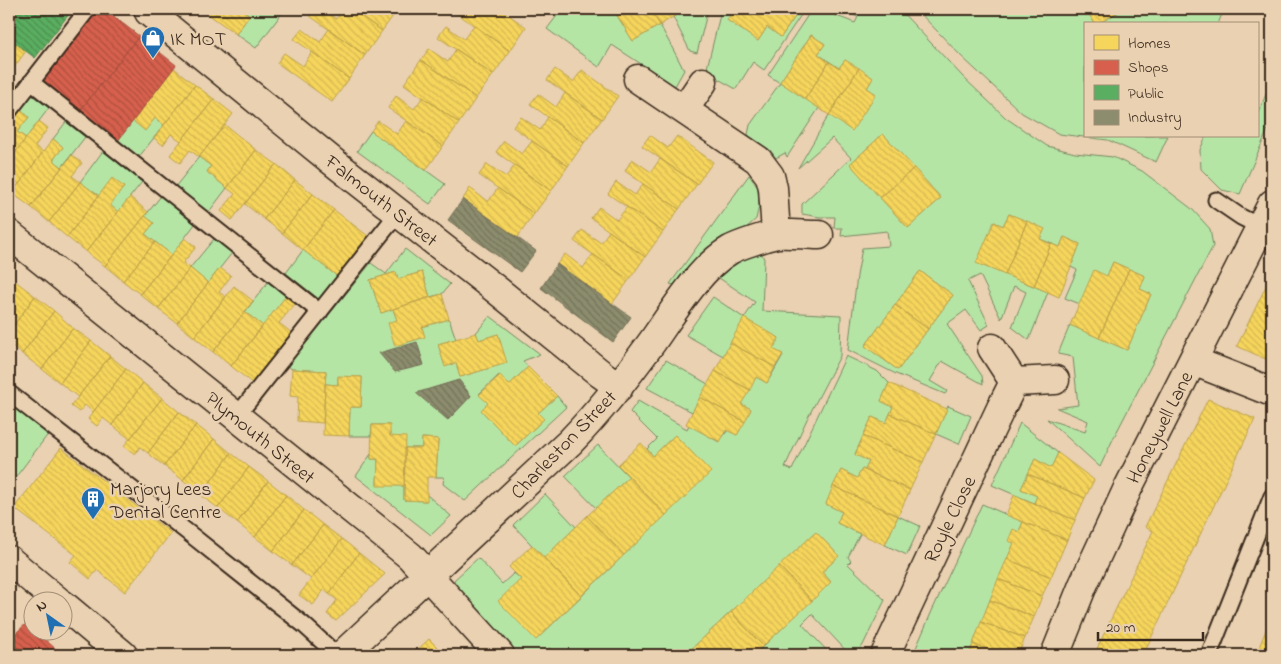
<svg xmlns="http://www.w3.org/2000/svg" width="1281" height="664" font-family="'Indie Flower',sans-serif">
<style>
.green{fill:#b5e5a5;stroke:#788862;fill-rule:evenodd}
.homes{fill:url(#homes-back-hatch);stroke:#bea249}
.shops{fill:url(#shops-back-hatch);stroke:#a8503f}
.public{fill:url(#public-back-hatch);stroke:#51864d}
.industry{fill:url(#industry-back-hatch);stroke:#746f56}
.lines{fill:none;stroke-linecap:round;stroke-linejoin:round}
.service-casing{stroke:#3b2a1e;stroke-width:19}
.minor-casing{stroke:#3b2a1e;stroke-width:31}
.tertiary-casing{stroke:#3b2a1e;stroke-width:31}
.trunk-casing{stroke:#3b2a1e;stroke-width:31}
.service{stroke:#e9d1b1;stroke-width:15}
.minor{stroke:#e9d1b1;stroke-width:28}
.tertiary{stroke:#e9d1b1;stroke-width:28}
.trunk{stroke:#e9d1b1;stroke-width:28}
.labels{text-anchor:middle;stroke-width:5;stroke-linejoin:round;paint-order:stroke}
.poi-label{font-size:20px;fill:#3b2a1e;stroke:#e9d1b1;text-anchor:start}
.street-label{font-size:20px;fill:#3b2a1e;stroke:#e9d1b1}
</style>
<defs>
<pattern id="homes-back-hatch" width="6" height="6" patternUnits="userSpaceOnUse" patternTransform="scale(1.25)"><rect width="6" height="6" fill="#f6d55c"/><path d="M-1 5l2 2M0 0l6 6M5-1l2 2" fill="none" stroke="#d4b750"/></pattern>
<pattern id="shops-back-hatch" width="6" height="6" patternUnits="userSpaceOnUse" patternTransform="scale(1.25)"><rect width="6" height="6" fill="#d6604d"/><path d="M-1 5l2 2M0 0l6 6M5-1l2 2" fill="none" stroke="#af4f3f"/></pattern>
<pattern id="public-back-hatch" width="6" height="6" patternUnits="userSpaceOnUse" patternTransform="scale(1.25)"><rect width="6" height="6" fill="#5aae61"/><path d="M-1 5l2 2M0 0l6 6M5-1l2 2" fill="none" stroke="#4c8e4f"/></pattern>
<pattern id="industry-back-hatch" width="6" height="6" patternUnits="userSpaceOnUse" patternTransform="scale(1.25)"><rect width="6" height="6" fill="#8c8c6e"/><path d="M-1 5l2 2M0 0l6 6M5-1l2 2" fill="none" stroke="#74735a"/></pattern>
</defs>
<rect width="100%" height="100%" fill="#e9d1b1"/>
<filter id="ink" filterUnits="userSpaceOnUse"><feTurbulence type="fractalNoise" baseFrequency=".02" numOctaves="2"/><feDisplacementMap in="SourceGraphic" scale="10" xChannelSelector="R" yChannelSelector="G"/><feConvolveMatrix kernelMatrix="1 2 1 2 8 2 1 2 1" color-interpolation-filters="sRGB"/></filter>
<g filter="url(#ink)">
<!-- green -->
<path class="green" d="M241,9H285L256,48L236,34L250,15Z
M562,9H613L633,41L660,25L684,70L675,86L612,45L599,67L547,29Z
M685,9H708L697,53L690,51L673,17Z
M709,9H735L727,20L758,41L767,27L781,37L799,11L796,9H805L764,70L753,62L736,89L706,72L720,15L714,11Z
M812,9H823L834,15L855,23L858,17L836,9H899L963,77L1006,118L1047,146L1075,153L1113,157L1142,171L1192,209L1210,229L1213,246L1114,437L1100,467L1047,419L1085,432L1088,421L1057,408L1078,405L1073,357L1058,354L1070,325L1127,350L1151,294L1140,289L1145,276L1113,262L1107,276L1080,304L1065,298L1077,270L1071,267L1080,244L1064,237L1060,247L1040,239L1044,229L1009,214L1003,226L994,222L977,263L1048,292L1029,340L1012,327L1026,292L1014,286L1001,319L980,275L968,281L989,325L981,330L966,310L947,324L982,376L983,384L942,361L930,381L947,391L945,394L896,374L848,350L857,276L862,248L889,246L887,231L841,236L842,228H834L835,217H820L802,214V204L851,158L832,138L798,168L829,115L855,125L876,94L867,88L873,78L845,60L839,68L818,54L825,44L811,35L780,82L819,108L787,157L785,153L776,158L770,150L748,135L750,125L780,83L768,75ZM883,134L941,198L908,228L850,164ZM920,271L953,295L898,370L865,346Z
M916,9H1086L1095,24H1085V136H1168L1156,162L1108,140L1059,134L1022,113L961,56Z
M1124,9H1224L1218,24H1098Z
M1272,81V120L1240,194L1222,190L1201,169L1200,150L1206,136H1257V115Z
M29,93L49,108L26,138L17,132L29,117L18,108Z
M155,118L164,125L138,158L117,142L133,121L145,130Z
M66,122L85,137L62,167L53,160L63,147L53,139Z
M371,131L445,184L430,204L357,151Z
M103,151L142,182L118,212L110,205L124,187L99,196L80,182Z
M199,157L211,166L207,172L227,188L208,213L175,187Z
M749,175L758,188L759,206L756,219L745,229L716,242L695,260L674,285L670,284Z
M161,196L195,224L172,255L145,234L154,223L145,216Z
M214,239L232,253L208,283L190,268Z
M405,249L450,284L442,294L430,297L422,272L398,279L396,272L370,280L381,313L393,309L397,320L395,346L424,337L422,327L449,319L456,339L438,344L445,366L456,363L460,377L506,363L498,334L479,340L476,333L490,316L540,354L523,361L528,367L509,385L499,375L479,394L488,403L481,410L515,446L544,419L538,413L557,396L566,407L465,501L443,484L444,477H436L438,439L422,438V448H405L390,436L389,425H372L371,436H349L350,407H361L362,377H338V385L325,384L326,371L292,369L287,366L371,263L386,274ZM459,380L471,396L448,420L417,393Z
M303,250L337,276L319,299L286,273Z
M762,254L764,259L762,311L841,315L840,356L807,419L785,467L792,470L846,356L877,371L889,383L881,401L893,407L886,423L872,417L855,454L869,461L865,470L862,469L857,478L841,470L826,504L842,512L837,523L860,534L848,557L851,561L848,564L885,600L863,645L859,651L850,655L812,614L802,624L831,655H754L831,582L822,572L839,556L816,532L685,655H557L550,648L536,655H518L483,620L457,588L454,580L478,558L502,584L514,573L521,579L536,640L710,472L675,435L653,456L647,449L657,439L630,412L638,401L687,429L689,425L719,442L728,430L737,435L751,409L741,404L756,377L767,383L783,355L773,349L779,338L744,319L723,356L686,335L713,297L744,318L755,302L719,278C734,261 740,259 762,254Z
M268,282L286,296L263,326L245,312Z
M666,360L708,384L692,412L647,388Z
M9,402L49,433L9,486Z
M948,406L971,416L959,444L936,434Z
M1020,423L1058,453L1051,468L1035,459L1021,489L1037,496L1034,503L992,485Z
M598,445L629,477L596,508L565,476Z
M371,454V459H378L377,485L404,486V500L426,501L427,495L451,516L431,535L356,476Z
M545,494L576,527L544,558L513,525Z
M982,504L1023,522L990,600L969,655H913L932,611Z
M898,516L920,526L907,555L885,545Z"/>
<!-- homes -->
<path class="homes" d="M201,9H241L250,15L236,34Z
M316,9H323L336,19L344,9H351L382,31L365,55L310,16Z
M351,9H398L382,31Z
M457,9H474L481,14L485,9H500L526,27L510,51L455,12Z
M613,9H650L660,25L633,41Z
M650,9H684V10L660,25Z
M735,9H796L799,11L781,37L767,27L758,41L727,20Z
M1086,9H1114L1116,13L1098,24H1095Z
M474,25L510,51L493,75L438,37L446,26L464,39Z
M302,29L320,42L329,29L365,55L349,79L294,39Z
M811,35L825,44L818,54L829,62L805,99L780,82Z
M9,38L26,51L9,74Z
M429,49L448,62L456,49L493,75L476,98L421,60Z
M312,52L349,79L332,102L277,63L284,53L303,66Z
M421,60L476,98L459,123L404,84Z
M845,60L859,68L829,115L805,99L829,62L839,68Z
M174,68L195,85L164,125L155,118L145,131L133,121Z
M859,68L873,78L867,88L876,94L852,131L829,115Z
M555,69L573,82L582,70L618,96L602,119L547,80Z
M195,85L214,99L181,141L171,134L163,145L154,138Z
M565,93L602,119L584,143L530,104L538,94L556,107Z
M396,96L414,109L423,97L459,123L443,146L388,108Z
M214,99L233,114L199,157L190,150L180,163L170,155Z
M18,108L29,117L17,132L26,138L9,161V121Z
M521,117L540,130L548,117L584,143L568,166L513,127Z
M39,121L48,128L35,146L43,152L12,193L9,190V161Z
M378,121L397,134L406,121L443,146L426,170L371,131Z
M225,125L256,150L227,188L207,172L211,166L199,157Z
M883,134L914,168L880,198L850,164Z
M650,135L668,148L677,136L713,162L697,184L642,146Z
M53,139L63,147L53,160L62,167L31,207L12,193Z
M504,141L522,154L532,141L568,166L551,191L496,152Z
M256,150L276,164L232,220L221,211L235,194L227,188Z
M72,155L82,163L72,176L80,182L49,222L31,207Z
M632,159L651,172L660,159L697,184L679,209L625,171Z
M276,164L295,180L264,219L245,204Z
M487,164L506,177L515,165L551,191L534,214L479,175Z
M914,168L941,198L908,228L880,198Z
M112,178L124,187L110,205L118,212L86,252L67,237Z
M295,180L313,194L282,233L264,219Z
M80,182L99,196L67,237L49,222Z
M616,182L635,195L643,184L679,209L663,232L608,194Z
M470,188L488,202L498,188L534,214L517,238L463,199Z
M313,194L334,210L303,250L282,233Z
M130,197L148,212L105,266L86,252Z
M599,207L617,220L627,207L663,232L645,257L591,218Z
M334,210L368,236L337,276L303,250Z
M1009,214L1027,221L1005,275L976,263L994,222L1003,226Z
M145,216L154,223L145,234L155,242L123,281L105,266Z
M1027,221L1045,229L1040,239L1051,244L1034,286L1005,275Z
M582,230L601,243L609,231L645,257L629,280L574,241Z
M1064,237L1080,244L1059,297L1034,286L1051,244L1060,247Z
M185,238L196,247L183,263L190,268L158,309L140,294Z
M155,242L172,255L140,294L123,281Z
M565,254L583,268L593,254L629,280L612,304L557,264Z
M1113,262L1129,269L1099,338L1070,325L1094,270L1107,276Z
M190,268L208,283L177,323L158,309Z
M220,268L231,276L219,292L226,297L194,337L177,323Z
M1129,269L1145,276L1140,289L1151,294L1127,350L1099,338Z
M920,271L953,295L928,329L895,305Z
M396,272L398,279L422,272L430,297L381,313L370,280Z
M1270,278L1272,279V362L1237,346Z
M15,281L35,296L9,332V290Z
M234,286L253,301L213,352L194,337Z
M442,294L449,319L422,327L425,337L395,346L388,323L397,320L393,309Z
M35,296L54,311L22,354L9,343V332Z
M286,296L295,304L279,323L292,333L252,383L231,366Z
M895,305L928,329L898,370L865,346Z
M54,311L73,328L42,369L22,354Z
M245,312L263,326L231,366L213,352Z
M744,318L779,338L773,349L783,354L775,367L730,343Z
M73,328L91,341L60,383L42,369Z
M476,333L479,340L498,334L507,363L460,377L456,363L445,367L438,344Z
M91,341L110,356L78,397L60,383Z
M730,343L775,367L767,383L756,377L750,390L715,371Z
M110,356L126,369L93,412L85,405L79,412L71,406Z
M528,367L557,396L538,413L544,419L515,446L481,410L488,403L479,395L500,375L509,385Z
M126,369L143,383L112,425L103,418L97,426L88,419Z
M292,369L326,371L323,423L297,421L298,397L290,396Z
M715,371L750,390L741,404L751,409L745,422L700,397Z
M338,376L362,377L361,407H350L349,436L323,435L325,384L338,385Z
M143,383L162,398L130,439L112,425Z
M889,383L947,409L936,434L890,414L893,407L881,401Z
M700,397L745,422L737,435L726,430L720,442L686,424Z
M162,398L179,412L148,453L140,447L135,454L124,446Z
M1208,399L1255,419L1143,655H1094L1153,531L1145,527Z
M179,412L196,425L164,466L148,453Z
M890,414L936,434L923,462L863,436L872,417L886,423Z
M196,425L214,439L183,480L164,466Z
M372,425H390V436L406,437L404,486H377L378,459H371Z
M675,435L711,472L666,515L618,465L641,443L653,456Z
M863,436L923,462L910,490L865,470L869,461L855,455Z
M422,438L438,439L436,477H427V501L404,500L405,448H422Z
M214,439L231,453L201,495L183,480Z
M61,448L171,533L125,592L97,570L90,579L70,562L76,555L14,508Z
M231,453L249,467L218,508L201,495Z
M1058,453L1094,480L1085,498L1028,474L1035,459L1051,468Z
M249,467L268,481L237,523L218,508Z
M862,469L910,490L898,516L833,486L841,470L857,478Z
M1028,474L1085,498L1075,520L1034,503L1037,496L1021,489Z
M629,477L666,515L624,555L587,516Z
M268,481L286,495L255,537L237,523Z
M833,486L898,516L885,545L837,523L842,512L826,504Z
M286,495L304,510L273,551L255,537Z
M1014,495L1075,520L1067,540L1006,515Z
M304,510L323,525L292,565L273,551Z
M587,516L624,555L581,596L544,558Z
M1023,522L1067,540L1051,577L1007,559L1014,543L1008,541L1013,529L1019,532Z
M323,525L342,539L311,579L292,565Z
M816,532L839,556L822,572L831,582L812,601L779,566Z
M342,539L359,553L329,594L324,590L313,605L299,595Z
M532,545L581,596L536,640L498,601L521,579L509,567Z
M359,553L385,574L336,621L327,614L337,600L329,594Z
M1007,559L1051,577L1042,596L998,579Z
M779,566L812,601L763,646L731,612Z
M998,579L1042,596L1034,617L990,600Z
M990,600L1034,617L1025,638L981,622Z
M731,612L763,646L754,655H685Z
M1272,615V655H1256Z
M981,622L1025,638L1018,655H1002L973,644Z
M429,639L445,655H412Z
M973,644L1002,655H969Z"/>
<!-- shops -->
<path class="shops" d="M95,9H104L139,36L79,112L39,81Z
M139,36L176,65L117,142L79,112Z
M27,623L32,628V632H36L63,655H9V650L15,644L9,639Z"/>
<!-- public -->
<path class="public" d="M9,9H73L35,58L9,38Z"/>
<!-- industry -->
<path class="industry" d="M463,199L536,251L520,272L448,220Z
M557,264L631,317L613,342L541,288Z
M417,342L424,365L395,372L379,353Z
M459,380L471,396L448,420L416,393Z"/>
<g class="lines">
<!-- service casing -->
<g class="service-casing">
<path id="service" d="M31,82L320,312
M9,111L88,9
M1216,200L1241,217L1261,227
M9,393L195,538L304,625L327,646L333,655
M236,417L398,213
M1209,655L1272,496"/>
</g>
<!-- minor casing -->
<g class="minor-casing">
<path id="minor" d="M148,9L149,12L332,161L498,291L601,374L619,387
M638,79L758,160L770,176L773,188L776,234
M684,110L703,82
M9,234L410,556L500,655
M992,348L1014,382
M1193,361L1272,392
M342,655L570,442C601,410 626,378 652,342C672,314 699,268 730,250C739,245 767,236 777,234C790,233 805,235 819,235
M885,655L1001,408L1014,382L1055,380"/>
</g>
<!-- tertiary casing -->
<g class="tertiary-casing">
<path id="tertiary" d="M1055,655L1083,585L1128,488L1272,204"/>
</g>
<!-- trunk casing -->
<g class="trunk-casing">
<path id="trunk" d="M9,560L59,602
M62,604L123,655"/>
</g>
<!-- service -->
<use href="#service" class="service"/>
<!-- minor -->
<use href="#minor" class="minor"/>
<!-- tertiary -->
<use href="#tertiary" class="tertiary"/>
<!-- trunk -->
<use href="#trunk" class="trunk"/>
</g>
</g>
<!-- icons -->
<defs>
<g id="shop-pin" transform="scale(1.25)"><path d="M0 17L-7.5 6A9.5 9.5 0 1 1 7.5 6Z" fill="#1f6fb2" stroke="#e9d1b1"/><path d="M-5-2.5h2.3a2.7 3.5 0 0 1 5.4 0H5L5.5 6h-11ZM-1.5-2.5h3a1.5 2.3 0 0 0-3 0Z" fill="#fff"/></g>
<g id="building-pin" transform="scale(1.25)"><path d="M0 17L-7.5 6A9.5 9.5 0 1 1 7.5 6Z" fill="#1f6fb2" stroke="#e9d1b1"/><path d="M-4-6H4V6H1V3H-1V6H-4ZM-2.5-4.3h1.7v1.8h-1.7ZM.8-4.3h1.7v1.8H.8ZM-2.5-1h1.7V.8h-1.7ZM.8-1h1.7V.8H.8Z" fill="#fff"/></g>
</defs>
<g fill-rule="evenodd">
<use href="#shop-pin" x="153" y="38"/>
<use href="#building-pin" x="93" y="499"/>
</g>
<g class="labels">
<!-- poi labels -->
<g class="poi-label">
<text x="170" y="45">IK MOT</text>
<text x="110" y="495">Marjory Lees<tspan x="110" dy="23">Dental Centre</tspan></text>
</g>
<!-- street labels -->
<g class="street-label">
<text transform="translate(382 200) rotate(38)" y="7">Falmouth Street</text>
<text transform="translate(1159 427) rotate(-63)" y="7">Honeywell Lane</text>
<text transform="translate(261 437) rotate(39)" y="7">Plymouth Street</text>
<text transform="translate(563 444) rotate(-46)" y="7">Charleston Street</text>
<text transform="translate(949 519) rotate(-64)" y="7">Royle Close</text>
</g>
</g>
<!-- margin -->
<rect width="1281" height="664" fill="none" stroke="#e9d1b1" stroke-width="30"/>
<rect x="15" y="15" width="1251" height="634" fill="none" stroke="#3b2a1e" stroke-width="2" filter="url(#ink)"/>
<!-- legend -->
<rect x="1084" y="22" width="175" height="115" fill="#e9d1b1" stroke="#a38e76"/>
<rect x="1094" y="35" width="25" height="15" fill="#f6d55c" stroke="#a38e76"/>
<text x="1128" y="48" font-size="15" fill="#3b2a1e">Homes</text>
<rect x="1094" y="60" width="25" height="15" fill="#d6604d" stroke="#a38e76"/>
<text x="1128" y="72" font-size="15" fill="#3b2a1e">Shops</text>
<rect x="1094" y="85" width="25" height="15" fill="#5aae61" stroke="#a38e76"/>
<text x="1128" y="98" font-size="15" fill="#3b2a1e">Public</text>
<rect x="1094" y="110" width="25" height="15" fill="#8c8c6e" stroke="#a38e76"/>
<text x="1128" y="122" font-size="15" fill="#3b2a1e">Industry</text>
<!-- north arrow -->
<g transform="translate(48 616) rotate(327)"><circle r="24" fill="#e9d1b1" stroke="#a38e76"/>
<path d="M0-4L9 19L0 12L-9 19Z" fill="#1f6fb2"/>
<text y="-8" font-size="14" font-weight="bold" text-anchor="middle" fill="#3b2a1e">N</text>
</g>
<!-- scale -->
<path d="M1098 632v8h105v-8" fill="none" stroke="#3b2a1e" stroke-width="2.5"/>
<text x="1106" y="632" font-size="15" fill="#3b2a1e" stroke="#e9d1b1" stroke-width="4" paint-order="stroke">20 m</text>
</svg>
